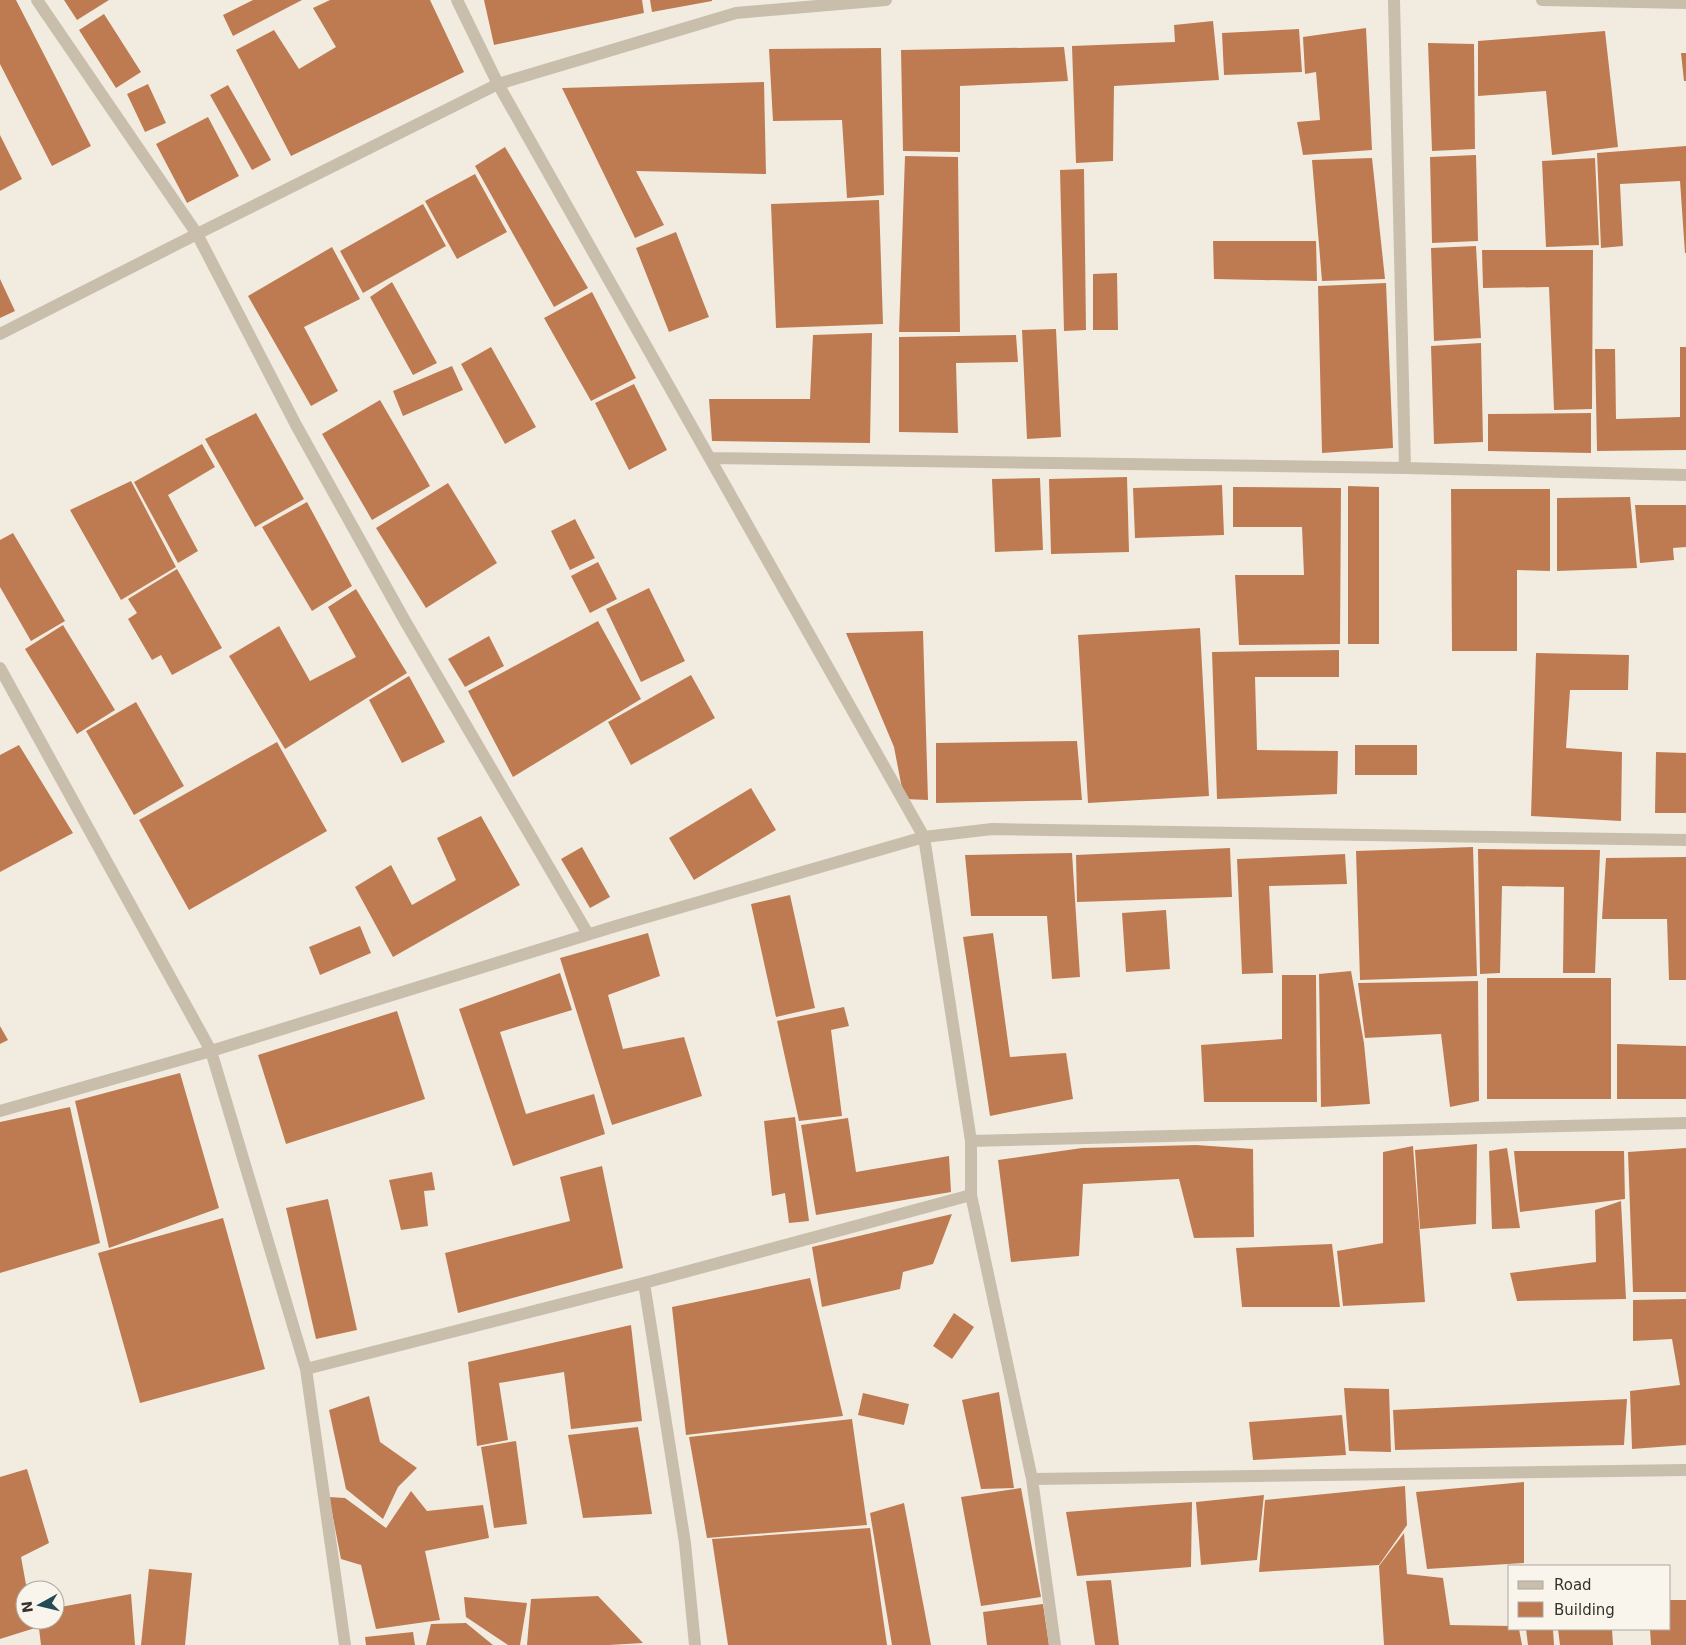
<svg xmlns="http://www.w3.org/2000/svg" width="1686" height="1645" font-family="'DejaVu Sans',sans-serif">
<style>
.building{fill:#be7b52}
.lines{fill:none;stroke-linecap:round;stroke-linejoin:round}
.minor{stroke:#c9beac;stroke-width:12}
</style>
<rect width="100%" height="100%" fill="#f2ece0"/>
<!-- building -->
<path class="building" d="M0,0H16L91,146L52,166L0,64Z
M64,0H109L77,20Z
M253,0H302L233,36L223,15Z
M330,0H430L464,72L291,156L236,50L274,30L299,69L336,47L313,8Z
M484,0H642L644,13L494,45Z
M650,0H712V1L652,12Z
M104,14L141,72L116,88L79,30Z
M1213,21L1219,80L1114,86L1113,161L1076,163L1072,46L1175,42L1174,25Z
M1366,28L1372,150L1303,155L1297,122L1320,120L1316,72L1305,74L1303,37Z
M1299,29L1302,72L1224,75L1222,33Z
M1605,31L1618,147L1552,155L1546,91L1478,96V41Z
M1428,43L1474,44L1475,149L1432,151Z
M1064,47L1068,81L960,86V152L903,151L901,50Z
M881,48L884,195L847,198L842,120L773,121L769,49Z
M1681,53H1686V81H1684Z
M764,82L766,174L636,171L664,225L635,238L562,88Z
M148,84L166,123L145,132L127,94Z
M228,85L271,160L252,170L210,95Z
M208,117L239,176L187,203L156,144Z
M0,135L22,179L0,191Z
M1686,146V253H1685L1680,181L1620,184L1623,246L1601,248L1597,153Z
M505,147L588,288L554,307L475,166Z
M1476,155L1478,241L1432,243L1430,157Z
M905,156L958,157L960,332H899Z
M1372,158L1385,279L1322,281L1312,160Z
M1595,158L1599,245L1546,247L1542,161Z
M1084,169L1086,330L1064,331L1060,170Z
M475,174L507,232L457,259L425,201Z
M879,200L883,324L776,328L771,204Z
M423,204L446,246L363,293L340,251Z
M676,232L709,317L669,332L636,248Z
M1213,241H1316L1317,281L1214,279Z
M1476,246L1481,338L1434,341L1431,248Z
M332,247L360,299L304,327L338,391L311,406L248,296Z
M1482,250H1593L1592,409L1554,410L1549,287L1483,288Z
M1117,273L1118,330H1093V274Z
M0,279L15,311L0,318Z
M392,282L437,363L413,375L370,297Z
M1386,283L1393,448L1322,453L1318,286Z
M592,292L636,378L591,401L544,318Z
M1056,329L1061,437L1027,439L1022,330Z
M872,333L870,443L712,441L709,399H810L813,335Z
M1016,335L1018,362L956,363L958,433L899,432V337Z
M1481,343L1483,442L1434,444L1431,346Z
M491,347L536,427L505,444L461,364Z
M1680,347H1686V450L1597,451L1595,349H1615L1616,419L1680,417Z
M452,366L463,390L403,416L393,391Z
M634,384L667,450L629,470L595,403Z
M380,400L430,486L372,520L322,434Z
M256,413L304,499L255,527L205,439Z
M1591,413V453L1488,451V414Z
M202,444L215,467L168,495L198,551L178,563L134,482Z
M1127,477L1129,552L1051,554L1049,479Z
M1040,478L1043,550L995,552L992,479Z
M131,481L176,567L121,600L70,510Z
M448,483L497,563L426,608L376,528Z
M1222,485L1224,535L1135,538L1133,488Z
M1348,486L1379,487V644H1348Z
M1233,487L1341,488L1340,644L1239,645L1235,575H1304L1302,527H1233Z
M1451,489H1550V571L1517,570V651H1452Z
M1630,497L1637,568L1557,571V498Z
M307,502L352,586L312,611L262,527Z
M1635,505H1686V547L1673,548L1674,560L1640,563Z
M575,519L595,558L570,570L551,531Z
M13,533L65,621L31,641L0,587V540Z
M598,562L617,599L590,613L571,576Z
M177,569L222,648L172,675L161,655L152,660L128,619L137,613L128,599Z
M649,588L685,661L641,682L606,609Z
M356,589L407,673L285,749L229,656L279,626L310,681L356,657L328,607Z
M598,621L641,699L513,777L468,691Z
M63,625L115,710L77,734L25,649Z
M1200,628L1209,796L1088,803L1078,635Z
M923,631L928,800L904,799L894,747L846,633Z
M489,636L504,666L465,687L448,659Z
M1339,650V677H1255L1257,750L1338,751L1337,794L1217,799L1212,652Z
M1536,653L1629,655L1628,690H1570L1566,748L1622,752L1621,821L1531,816Z
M691,675L715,718L631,765L608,722Z
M409,676L445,742L402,763L369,700Z
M136,702L184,786L134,815L86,731Z
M1077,741L1082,800L936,803V743Z
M277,742L327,831L189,910L139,820Z
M19,745L73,833L0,872V755Z
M1355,745H1417V775H1355Z
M1656,752L1686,753V813H1655Z
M751,788L776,830L694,880L669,838Z
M481,816L520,885L393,957L355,887L391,865L412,905L456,880L437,838Z
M582,847L610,897L590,908L561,859Z
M1473,847L1477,976L1360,980L1356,851Z
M1230,848L1232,897L1077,902L1076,855Z
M1478,849L1600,850L1595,973H1563L1564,887L1502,886L1500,973L1480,974Z
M1072,853L1080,977L1052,979L1047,916H971L965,855Z
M1345,854L1347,884L1269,886L1273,973L1242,974L1237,859Z
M1686,857V980H1669L1667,919H1602L1606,858Z
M790,895L815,1008L776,1017L751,904Z
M1166,910L1170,969L1126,972L1122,913Z
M360,926L371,953L320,975L309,947Z
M648,933L660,976L608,995L623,1049L684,1037L702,1096L612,1125L560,958Z
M993,933L1010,1057L1066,1053L1073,1099L990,1116L963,937Z
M1351,971L1364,1043L1370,1104L1321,1107L1319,974Z
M560,973L572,1010L500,1032L526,1114L594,1094L605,1134L513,1166L459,1009Z
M1282,975H1316L1317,1102H1204L1201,1045L1282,1039Z
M1487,978H1611V1099H1487Z
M1478,981L1479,1101L1450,1107L1441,1034L1365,1038L1358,983Z
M844,1007L849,1026L831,1030L842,1116L799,1121L777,1021Z
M397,1011L425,1099L286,1144L258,1055Z
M0,1026L8,1040L0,1044Z
M1617,1044L1686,1046V1099H1617Z
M180,1073L219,1208L109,1248L75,1101Z
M70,1107L100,1243L0,1273V1122Z
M795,1117L809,1221L789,1223L785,1193L772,1196L764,1121Z
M848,1118L856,1172L949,1156L951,1192L816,1215L801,1125Z
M1477,1144L1476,1224L1420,1229L1415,1150Z
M1196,1145L1253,1149L1254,1237L1194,1238L1179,1179L1083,1184L1079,1256L1011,1262L998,1160L1082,1148Z
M1413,1146L1425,1302L1343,1306L1337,1251L1383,1243V1152Z
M1507,1148L1520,1228L1492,1229L1489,1151Z
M1686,1148V1292H1633L1628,1152Z
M1514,1151H1624L1625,1199L1520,1212Z
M602,1166L623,1268L458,1313L445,1253L570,1221L560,1177Z
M432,1172L435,1190L424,1191L428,1226L401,1230L389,1180Z
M328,1199L357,1330L316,1339L286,1208Z
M1621,1201L1626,1299L1517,1301L1510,1273L1596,1262L1595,1210Z
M952,1214L933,1264L903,1272L900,1289L822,1307L812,1247Z
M223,1218L265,1369L140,1403L98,1253Z
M1332,1244L1340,1307H1242L1236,1248Z
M810,1278L843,1416L686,1435L672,1307Z
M1686,1299V1445L1632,1449L1630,1391L1680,1385L1672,1339L1633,1341V1300Z
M954,1313L974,1327L952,1359L933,1346Z
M631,1325L642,1421L571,1429L564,1372L499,1383L508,1440L477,1446L468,1362Z
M1344,1388L1389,1389L1391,1452L1349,1451Z
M999,1392L1014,1488L981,1489L962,1400Z
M863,1393L909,1404L904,1425L858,1415Z
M369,1396L380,1442L417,1468L398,1487L383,1519L346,1489L329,1410Z
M1627,1399L1624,1445L1395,1450L1393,1410Z
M1342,1415L1346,1455L1253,1460L1249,1422Z
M852,1419L867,1525L707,1538L689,1437Z
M638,1427L652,1514L583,1518L568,1435Z
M516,1441L527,1524L494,1528L481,1447Z
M27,1469L49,1543L21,1557L27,1590H25V1620H33L35,1628L0,1639V1477Z
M1524,1482V1563L1427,1569L1416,1492Z
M1405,1486L1407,1525L1379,1565L1259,1572L1265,1500Z
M1021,1488L1041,1597L981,1606L961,1497Z
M411,1491L427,1511L483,1505L489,1538L425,1551L440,1620L376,1629L361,1565L341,1559L329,1497L345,1498L386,1528Z
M1264,1495L1257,1560L1201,1565L1196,1502Z
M1192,1502L1191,1567L1077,1576L1066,1512Z
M904,1503L931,1645H892L870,1513Z
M870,1528L887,1645H728L712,1539Z
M1404,1533L1407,1574L1443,1578L1450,1625L1510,1626V1629H1519L1522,1645H1384L1379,1566Z
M149,1569L192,1573L185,1645H141Z
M1111,1580L1119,1645H1095L1086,1581Z
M131,1594L135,1645H41L38,1620H55V1608Z
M598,1596L643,1643L609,1645H527L531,1599Z
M464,1597L527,1603L520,1645H508L466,1617Z
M1670,1600H1686V1645H1651L1650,1629H1670Z
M1043,1604L1049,1645H987L983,1612Z
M466,1623L493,1645H426L431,1624Z
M1526,1629H1553L1554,1645H1528Z
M1558,1629H1612L1613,1645H1560Z
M413,1632L415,1645H366L365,1637Z"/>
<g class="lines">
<!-- minor -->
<path class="minor" d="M37,0L197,234L296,425L405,621L588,934
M457,0L498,84L924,837L971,1141V1195L1032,1479L1055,1645
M1394,0L1405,468
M1542,0L1686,3
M0,334L197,234L498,84L736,13L886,0
M710,458L1405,468L1686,475
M0,668L211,1051L306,1369L345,1645
M0,1111L211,1051L616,926L924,837L992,829L1686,840
M971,1141L1686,1123
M644,1283L685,1543L695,1645
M306,1369L644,1283L971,1195
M1032,1479L1686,1470"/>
</g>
<!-- legend -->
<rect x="1508" y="1565" width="162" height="65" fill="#f9f5ec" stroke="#aca79f"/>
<rect x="1518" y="1581" width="25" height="8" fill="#c9beac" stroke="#aca79f"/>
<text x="1554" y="1590" font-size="15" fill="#38312b">Road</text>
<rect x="1518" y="1602" width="25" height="15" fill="#be7b52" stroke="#aca79f"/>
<text x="1554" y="1615" font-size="15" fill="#38312b">Building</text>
<!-- north arrow -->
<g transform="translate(40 1605) rotate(262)"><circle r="24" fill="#f9f5ec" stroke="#aca79f"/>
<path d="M0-4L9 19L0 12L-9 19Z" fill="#234c57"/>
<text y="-8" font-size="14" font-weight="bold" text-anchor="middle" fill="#38312b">N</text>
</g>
</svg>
